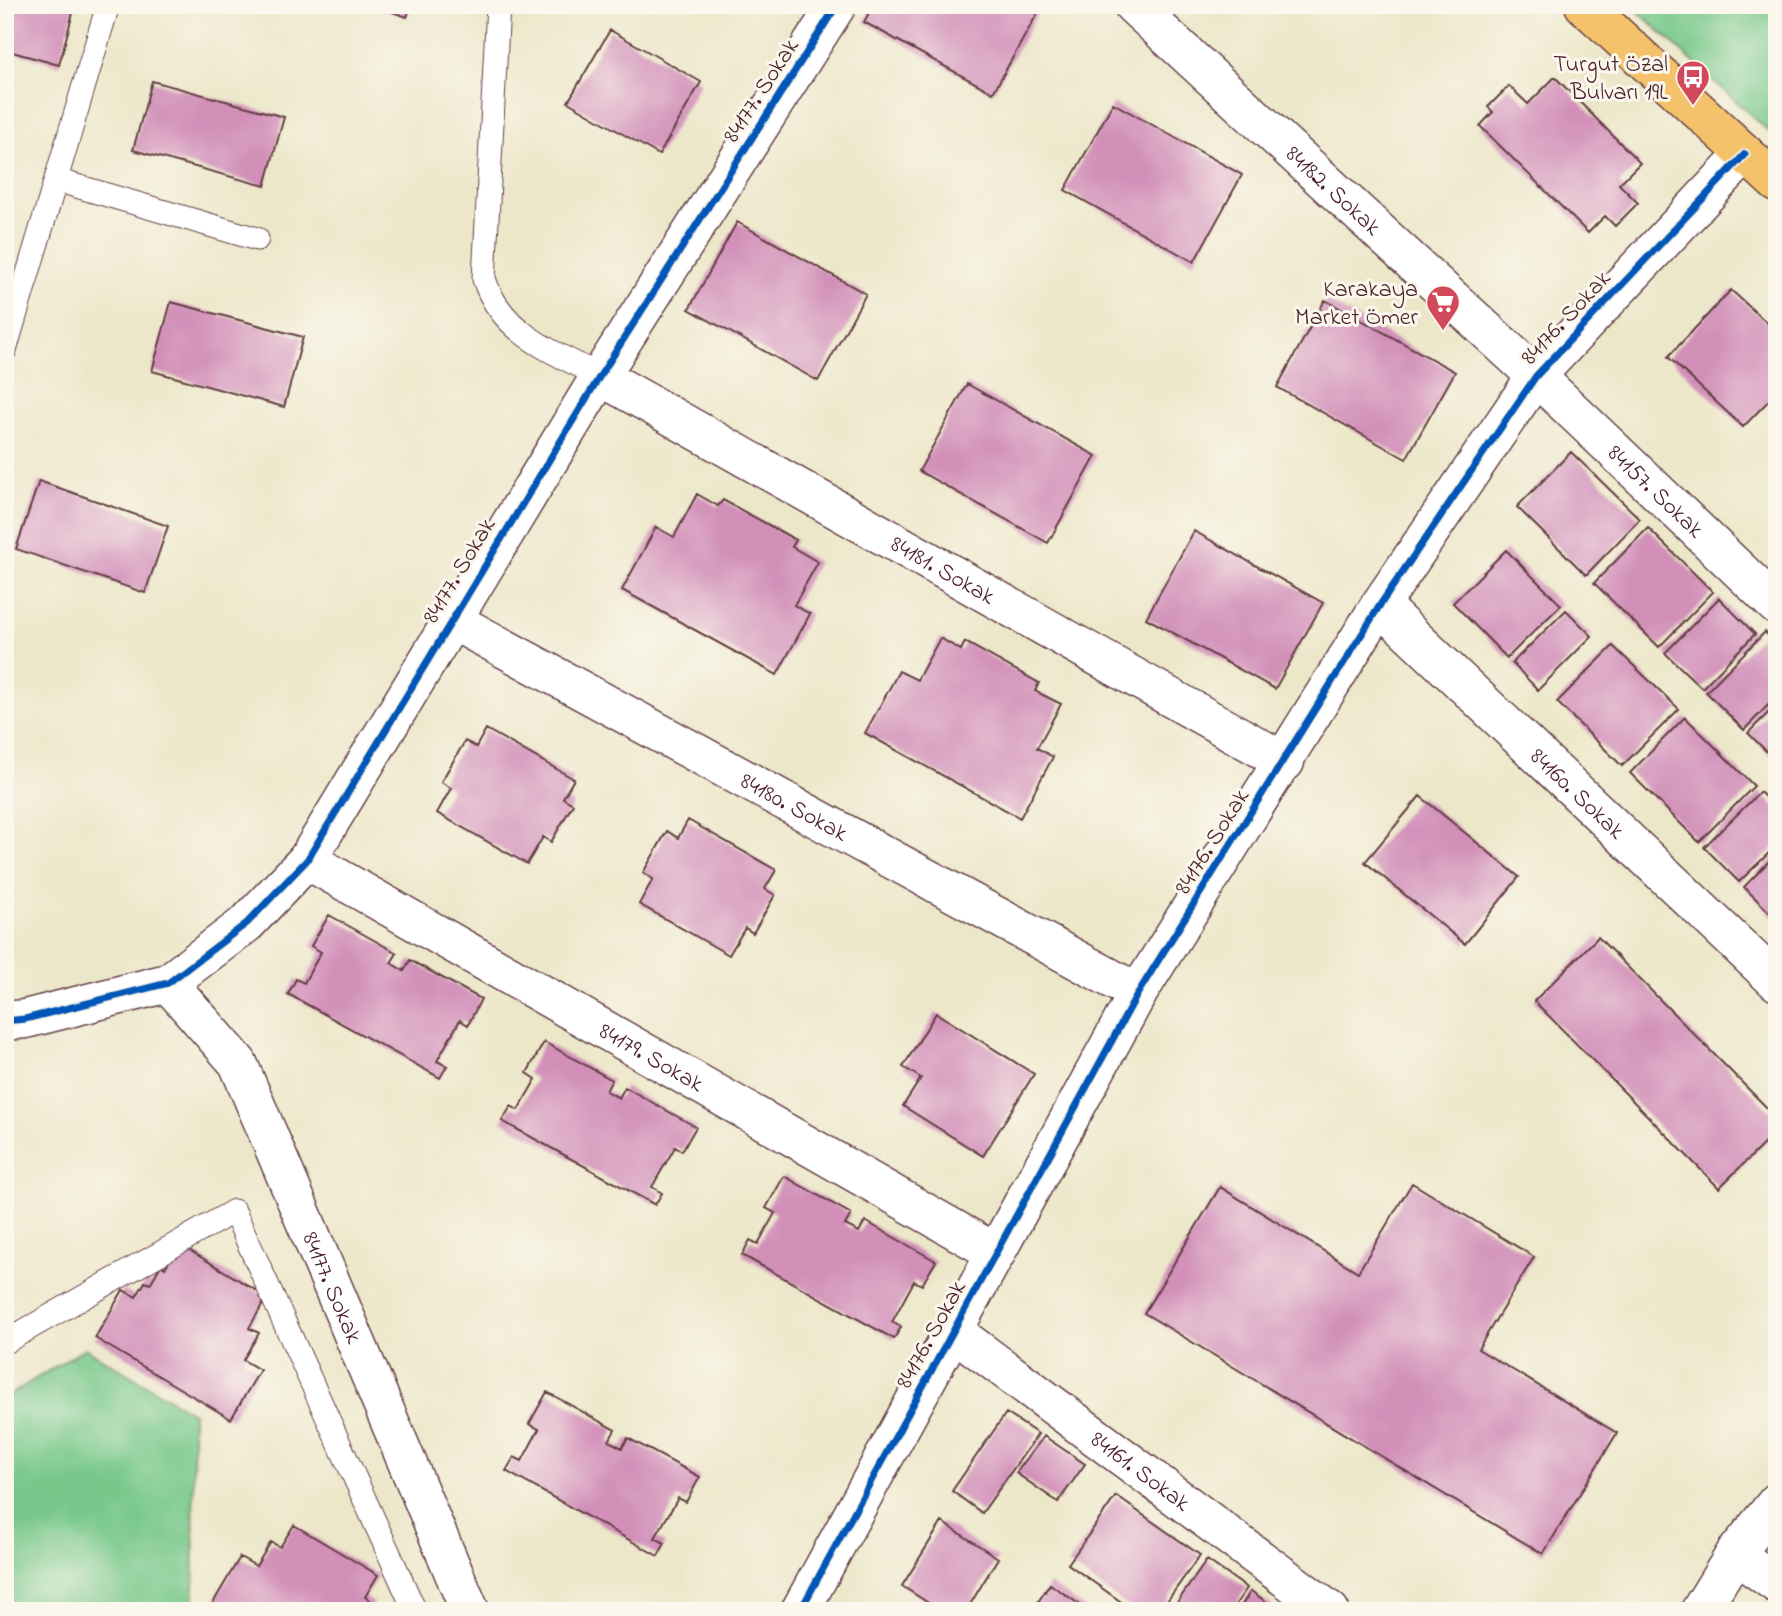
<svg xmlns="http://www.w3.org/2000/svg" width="1782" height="1616" font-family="'Indie Flower',sans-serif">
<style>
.green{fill:#76c789;stroke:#60735a;stroke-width:2}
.building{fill:#d290b9}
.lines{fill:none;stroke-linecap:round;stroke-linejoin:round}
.service-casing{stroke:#623d43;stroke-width:25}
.minor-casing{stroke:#623d43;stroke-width:41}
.primary-casing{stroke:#623d43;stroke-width:41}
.service{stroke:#fff;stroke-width:23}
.minor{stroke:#fff;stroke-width:38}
.primary{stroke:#f3c26a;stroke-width:38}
.cycleway-casing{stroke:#fbf7ec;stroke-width:11}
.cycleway{stroke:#0057b8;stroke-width:7}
.labels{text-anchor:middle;stroke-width:6;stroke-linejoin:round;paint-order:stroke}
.poi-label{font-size:24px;fill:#4a1f2b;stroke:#fbf7ec;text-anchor:end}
.street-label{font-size:24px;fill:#4a1f2b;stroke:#fbf7ec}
</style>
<rect width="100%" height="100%" fill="#fbf7ec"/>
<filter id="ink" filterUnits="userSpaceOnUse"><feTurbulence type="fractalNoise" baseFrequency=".0143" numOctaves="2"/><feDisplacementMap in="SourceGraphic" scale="14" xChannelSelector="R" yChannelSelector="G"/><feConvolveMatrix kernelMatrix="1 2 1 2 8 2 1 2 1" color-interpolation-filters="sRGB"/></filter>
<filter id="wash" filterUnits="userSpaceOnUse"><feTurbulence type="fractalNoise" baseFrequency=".00686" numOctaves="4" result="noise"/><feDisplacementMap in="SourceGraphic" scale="28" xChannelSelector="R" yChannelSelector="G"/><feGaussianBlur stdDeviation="1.57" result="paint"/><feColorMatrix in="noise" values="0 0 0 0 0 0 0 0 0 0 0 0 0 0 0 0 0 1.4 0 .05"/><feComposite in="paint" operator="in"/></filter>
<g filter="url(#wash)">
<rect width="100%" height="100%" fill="#ede7ca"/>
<!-- green -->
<path class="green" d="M1631,5H1777V139Z
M85,1348L193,1413L194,1611H5V1398Z"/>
<g id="blocks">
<!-- building -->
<path class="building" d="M5,5H75L59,65L5,50Z
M372,5H411L407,17Z
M873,5H1039L1041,7L993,93L864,22Z
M610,30L701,82L659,155L568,102Z
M1555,77L1640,163L1619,184L1638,203L1615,226L1605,216L1588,233L1480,126L1493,112L1488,107L1509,86L1528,104Z
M152,81L284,117L265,186L133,150Z
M1113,103L1242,175L1194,262L1065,190Z
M737,222L866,294L818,381L689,309Z
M1731,290L1777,332V392L1743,427L1668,357Z
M1325,300L1455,372L1406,459L1277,387Z
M171,302L303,337L284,407L152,371Z
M967,384L1096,456L1048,543L919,471Z
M1571,452L1640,519L1586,575L1517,507Z
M39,481L168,526L145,593L16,549Z
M697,494L718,506L723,500L796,540L792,547L818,562L794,605L810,614L777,675L622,590L656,527L674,537Z
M1648,528L1713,592L1659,647L1594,583Z
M1194,531L1323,603L1275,689L1146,618Z
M1506,550L1561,605L1507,658L1453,603Z
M1719,598L1755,634L1702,688L1665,653Z
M1566,610L1592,636L1538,690L1512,663Z
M1765,632L1777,644V696L1744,730L1706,692Z
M940,638L961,650L965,642L1039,683L1035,691L1061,704L1037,748L1053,757L1020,818L865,733L899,671L917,680Z
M1613,646L1679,709L1622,766L1557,702Z
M1777,704V762L1748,733Z
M1685,717L1754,786L1699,842L1630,773Z
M486,729L574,779L563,798L573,804L551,842L543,837L527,864L437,813L451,788L441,782L465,741L476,747Z
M1760,792L1777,809V845L1739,882L1704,847Z
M1420,796L1519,877L1465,944L1365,862Z
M688,820L776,870L765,889L775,895L753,933L745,928L729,955L639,904L653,879L643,873L667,831L678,838Z
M1777,853V920L1744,887Z
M329,915L397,953L391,963L404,971L410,960L481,999L468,1025L460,1020L437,1061L447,1066L440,1078L288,994L296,979L304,983L321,952L311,946Z
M1598,937L1777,1118V1131L1719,1188L1534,1001Z
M936,1013L1034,1074L983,1156L903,1106L921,1078L903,1067Z
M544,1042L612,1080L606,1091L619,1098L625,1087L696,1127L682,1151L675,1147L652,1187L662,1193L655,1205L502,1121L511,1106L518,1110L536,1079L527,1073Z
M784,1176L851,1214L845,1225L859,1232L865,1221L936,1261L922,1285L914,1281L892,1322L901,1327L894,1339L742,1255L750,1240L758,1244L775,1213L766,1208Z
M1412,1183L1534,1257L1478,1349L1617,1433L1543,1554L1144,1313L1220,1187L1358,1272Z
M179,1244L267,1297L249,1328L259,1333L243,1360L260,1370L231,1419L95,1338L123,1290L136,1297L145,1282L150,1284L161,1265L165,1268Z
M547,1392L615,1430L609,1441L622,1448L628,1438L700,1477L686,1502L678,1498L655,1538L665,1543L658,1556L506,1471L514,1457L522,1461L539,1429L529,1424Z
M1006,1413L1038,1434L982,1513L952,1491Z
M1044,1436L1085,1464L1058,1502L1016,1473Z
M1116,1496L1200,1555L1160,1611H1134L1068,1564Z
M942,1522L998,1558L966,1611H941L902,1586Z
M294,1525L378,1575L365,1597L374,1603L369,1611L210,1608L240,1557L256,1566L271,1542L280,1547Z
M1207,1560L1247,1588L1231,1611H1171Z
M1050,1584L1089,1611H1032Z
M1251,1591L1279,1611H1238Z"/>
</g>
</g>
<g filter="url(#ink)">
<use href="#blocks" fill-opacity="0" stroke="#623d43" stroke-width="2"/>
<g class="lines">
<!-- service casing -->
<g class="service-casing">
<path id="service" d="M498,5L484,279C502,334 552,351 600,376
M56,180L257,239
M5,350L108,5
M5,1342L234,1211L415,1611"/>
</g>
<!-- minor casing -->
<g class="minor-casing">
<g id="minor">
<path id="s1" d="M1133,5L1536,376L1777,606"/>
<path id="s2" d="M600,376L1285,762"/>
<path id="s3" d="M1380,605L1777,982"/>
<path id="s4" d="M450,619L1138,993"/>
<path id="s5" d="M307,860L996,1253"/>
<path id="s6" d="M168,983L238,1063L470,1611"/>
<path d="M5,1021L25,1019L168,983L247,923L307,860L600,376L837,5"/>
<path id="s7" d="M953,1331L1330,1611"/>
<path d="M1735,1554L1777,1584"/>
<path d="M800,1611L1138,993L1380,605L1536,376L1745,154"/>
<path d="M1700,1611L1735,1554L1777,1502"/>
</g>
</g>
<!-- primary casing -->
<g class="primary-casing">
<path id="primary" d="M1584,5L1777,183"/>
</g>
<!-- service -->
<use href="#service" class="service"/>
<!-- minor -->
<use href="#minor" class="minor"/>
<!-- primary -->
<use href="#primary" class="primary"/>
<!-- cycleway casing -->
<g class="cycleway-casing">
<path id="cycleway" d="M5,1021L25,1019L168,983L247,923L307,860L600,376L837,5
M800,1611L1138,993L1380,605L1536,376L1745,154"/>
</g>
<!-- cycleway -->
<use href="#cycleway" class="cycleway"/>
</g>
</g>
<!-- icons -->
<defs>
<g id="bus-pin" transform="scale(1.75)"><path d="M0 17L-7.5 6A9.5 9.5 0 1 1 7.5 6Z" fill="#d1495b" stroke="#fbf7ec"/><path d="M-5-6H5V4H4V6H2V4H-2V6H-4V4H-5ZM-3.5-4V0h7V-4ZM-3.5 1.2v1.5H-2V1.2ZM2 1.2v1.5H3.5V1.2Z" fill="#fff"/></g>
<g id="supermarket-pin" transform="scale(1.75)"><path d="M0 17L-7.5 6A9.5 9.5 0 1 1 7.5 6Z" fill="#d1495b" stroke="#fbf7ec"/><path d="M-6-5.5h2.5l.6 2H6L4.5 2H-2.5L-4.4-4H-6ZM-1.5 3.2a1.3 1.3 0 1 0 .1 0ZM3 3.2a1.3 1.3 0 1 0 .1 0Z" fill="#fff"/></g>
</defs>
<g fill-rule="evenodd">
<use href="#bus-pin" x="1693" y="77"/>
<use href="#supermarket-pin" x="1443" y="302"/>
</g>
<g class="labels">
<!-- poi labels -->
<g class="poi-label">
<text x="1668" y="71">Turgut Özal<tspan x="1668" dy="28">Bulvarı 19L</tspan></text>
<text x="1418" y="296">Karakaya<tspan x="1418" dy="28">Market Ömer</tspan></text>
</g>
<!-- street labels -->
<g class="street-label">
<text transform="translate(760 90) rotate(-57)" y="8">84177. Sokak</text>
<text dy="8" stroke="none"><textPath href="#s1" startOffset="273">84182. Sokak</textPath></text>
<text transform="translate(1565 317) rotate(-47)" y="8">84176. Sokak</text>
<text dy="8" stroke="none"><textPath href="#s1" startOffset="714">84157. Sokak</textPath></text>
<text dy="8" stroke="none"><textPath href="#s2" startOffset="394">84181. Sokak</textPath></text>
<text transform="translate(458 570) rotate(-59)" y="8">84177. Sokak</text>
<text dy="8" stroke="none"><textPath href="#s3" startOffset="273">84160. Sokak</textPath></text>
<text dy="8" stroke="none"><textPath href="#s4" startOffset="392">84180. Sokak</textPath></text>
<text transform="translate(1211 841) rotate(-58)" y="8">84176. Sokak</text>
<text dy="8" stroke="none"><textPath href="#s5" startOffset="397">84179. Sokak</textPath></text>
<text dy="8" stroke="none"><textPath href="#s6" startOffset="350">84177. Sokak</textPath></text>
<text transform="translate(930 1334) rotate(-61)" y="8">84176. Sokak</text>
<text dy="8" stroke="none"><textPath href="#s7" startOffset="234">84161. Sokak</textPath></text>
</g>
</g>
<!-- margin -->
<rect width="1782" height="1616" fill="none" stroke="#fbf7ec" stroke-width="28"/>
</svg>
